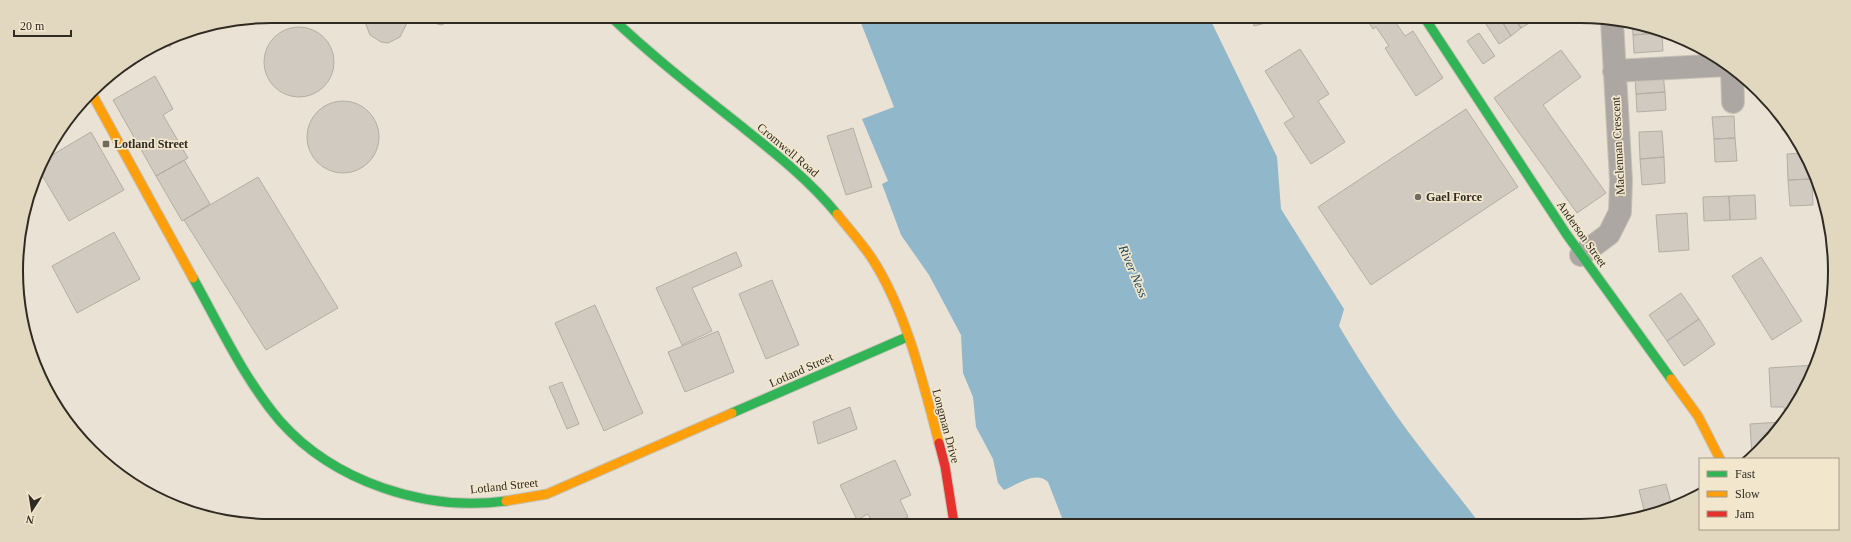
<svg xmlns="http://www.w3.org/2000/svg" width="1851" height="542" font-family="Georgia,serif">
<style>
.water{fill:#90b7ca}
.building{fill:#d0cac0;stroke:#b3aea4}
.lines{fill:none;stroke-linecap:round;stroke-linejoin:round}
.street-casing{stroke:#c7c1b6;stroke-width:24}
.fast-casing{stroke:#c7c1b6;stroke-width:11}
.slow-casing{stroke:#c7c1b6;stroke-width:11}
.jam-casing{stroke:#c7c1b6;stroke-width:11}
.street{stroke:#aca7a3;stroke-width:22}
.fast{stroke:#30b455;stroke-width:9}
.slow{stroke:#ff9f0a;stroke-width:9}
.jam{stroke:#e5322d;stroke-width:9}
.poi-dot{fill:#706b61;stroke:#f2e6cd;stroke-width:1.5}
.labels{text-anchor:middle;stroke-width:3.5;stroke-linejoin:round;paint-order:stroke}
.poi-label{font-size:12px;font-weight:bold;fill:#2f2b22;stroke:#f2e6cd;text-anchor:start}
.street-label{font-size:12px;fill:#2f2b22;stroke:#f2e6cd}
.water-label{font-size:13px;font-style:italic;fill:#194860;stroke:#f2e6cd}
.rim{fill:none;stroke:#2f2b22;stroke-width:2}
</style>
<rect width="100%" height="100%" fill="#eae3d5"/>
<!-- water -->
<path class="water" d="M859,18L1210,19L1277,157L1281,209L1344,309L1339,326C1364,368 1390,408 1419,446C1439,473 1460,497 1480,524L1064,523L1048,482C1036,470 1017,485 1004,490L998,483L993,459L976,427L973,397L963,373L961,335L929,275L901,235L882,184L888,181L862,119L894,107Z"/>
<!-- building -->
<path class="building" d="M366,16H405L406,25L400,37L388,43L381,42L370,35L365,22Z
M426,17H455L451,21L441,25L431,22Z
M1253,20H1277L1254,26Z
M1367,20H1394L1405,36L1413,31L1443,78L1416,96L1385,48L1389,46L1376,27L1373,29Z
M1501,20L1511,36L1499,44L1486,24L1491,20Z
M1501,20H1516L1521,28L1511,36Z
M1516,20L1533,21L1521,28Z
M1632,22L1658,33L1633,35Z
M264 62a35 35 0 1 1 70 0a35 35 0 1 1-70 0Z
M1479,33L1495,56L1483,64L1467,41Z
M1658,33L1662,34L1663,51L1634,53L1633,35Z
M174,35H177L170,47L162,42Z
M1300,49L1329,94L1318,101L1345,142L1311,164L1284,123L1294,117L1265,71Z
M1561,50L1581,77L1543,105L1606,193L1577,213L1494,98Z
M134,60L136,64L113,76L112,74Z
M1663,74L1665,92L1636,94L1635,76Z
M155,76L173,109L163,115L188,158L156,176L113,100Z
M1665,92L1666,110L1637,112L1636,94Z
M307 137a36 36 0 1 1 72 0a36 36 0 1 1-72 0Z
M1466,109L1518,187L1371,285L1318,207Z
M1734,116L1735,138L1714,139L1712,117Z
M1782,119L1792,129V130H1782Z
M853,128L872,187L846,195L827,136Z
M1662,131L1664,157L1640,159L1639,132Z
M91,132L124,190L69,221L39,170L42,161Z
M1735,138L1737,161L1715,162L1714,139Z
M1802,153L1812,179L1788,180L1787,154Z
M1664,157L1665,183L1642,185L1640,159Z
M184,160L210,204L182,221L156,176Z
M258,177L338,308L266,350L184,220Z
M1812,179L1813,205L1790,206L1788,180Z
M1755,195L1756,219L1730,220L1729,196Z
M1729,196L1730,220L1704,221L1703,197Z
M1687,213L1689,250L1659,252L1656,215Z
M114,232L140,279L77,313L52,266Z
M736,252L742,266L692,288L712,331L682,345L656,288Z
M1761,257L1802,321L1772,340L1732,276Z
M772,280L799,345L766,359L739,294Z
M1681,293L1699,319L1667,341L1649,315Z
M595,305L643,413L604,431L555,323Z
M1699,319L1715,344L1684,366L1667,341Z
M718,331L734,372L685,392L668,352Z
M1815,365L1809,384L1785,417L1784,407H1771L1769,368Z
M562,382L579,424L567,429L549,387Z
M850,407L857,429L818,444L813,422Z
M1781,422L1760,451L1752,457L1750,424Z
M895,460L911,495L900,500L908,517L896,522H872L868,514L857,520L840,485Z
M1666,484L1672,506L1645,514L1639,490Z"/>
<g class="lines">
<!-- street casing -->
<g class="street-casing">
<path id="street" d="M1732,69L1733,102
M1614,71L1727,65
M1581,255L1609,234L1620,212L1621,180L1612,21"/>
</g>
<!-- fast casing -->
<g class="fast-casing">
<path id="fast" d="M611,17C652,56 697,91 741,126C776,154 809,180 837,214
M1426,20L1567,235L1671,379
M193,278C220,326 244,379 280,421C334,482 426,512 506,501
M732,413L907,337"/>
</g>
<!-- slow casing -->
<g class="slow-casing">
<path id="slow" d="M92,94L193,278
M837,214C848,228 861,242 871,257C906,310 923,382 939,443
M1671,379L1698,416L1720,459
M506,501L547,494L732,413"/>
</g>
<!-- jam casing -->
<g class="jam-casing">
<path id="jam" d="M939,443L945,466L954,523"/>
</g>
<!-- street -->
<use href="#street" class="street"/>
<!-- fast -->
<use href="#fast" class="fast"/>
<!-- slow -->
<use href="#slow" class="slow"/>
<!-- jam -->
<use href="#jam" class="jam"/>
</g>
<!-- markers -->
<g class="poi-dot">
<rect x="102" y="140" width="8" height="8" rx="2"/>
<circle cx="1418" cy="197" r="4"/>
</g>
<g class="labels">
<!-- poi labels -->
<g class="poi-label">
<text x="114" y="148">Lotland Street</text>
<text x="1426" y="201">Gael Force</text>
</g>
<!-- street labels -->
<g class="street-label">
<text transform="translate(1618 146) rotate(-93)" y="4">Maclennan Crescent</text>
<text transform="translate(788 150) rotate(40)" y="4">Cromwell Road</text>
<text transform="translate(1582 234) rotate(55)" y="4">Anderson Street</text>
<text transform="translate(801 370) rotate(-24)" y="4">Lotland Street</text>
<text transform="translate(946 426) rotate(75)" y="4">Longman Drive</text>
<text transform="translate(504 486) rotate(-6)" y="4">Lotland Street</text>
</g>
<!-- water labels -->
<g class="water-label">
<text transform="translate(1134 271) rotate(67)" y="5">River Ness</text>
</g>
</g>
<!-- crop -->
<path d="M0 0H1851V542H0ZM271 23H1580A248 248 0 0 1 1828 271V271A248 248 0 0 1 1580 519H271A248 248 0 0 1 23 271V271A248 248 0 0 1 271 23Z" fill="#e2d7bf" fill-rule="evenodd"/>
<path class="rim" d="M271 23H1580A248 248 0 0 1 1828 271V271A248 248 0 0 1 1580 519H271A248 248 0 0 1 23 271V271A248 248 0 0 1 271 23Z"/>
<!-- legend -->
<rect x="1699" y="458" width="140" height="72" fill="#f2e6cd" stroke="#a49b89"/>
<rect x="1707" y="471" width="20" height="6" fill="#30b455" stroke="#a49b89"/>
<text x="1735" y="478" font-size="12" fill="#2f2b22">Fast</text>
<rect x="1707" y="491" width="20" height="6" fill="#ff9f0a" stroke="#a49b89"/>
<text x="1735" y="498" font-size="12" fill="#2f2b22">Slow</text>
<rect x="1707" y="511" width="20" height="6" fill="#e5322d" stroke="#a49b89"/>
<text x="1735" y="518" font-size="12" fill="#2f2b22">Jam</text>
<!-- north arrow -->
<g transform="translate(32 510) rotate(192)" stroke="#f2e6cd" stroke-width="3" paint-order="stroke">
<path d="M0-3L7 15L0 10L-7 15Z" fill="#2f2b22"/>
<text y="-6" font-size="11" font-weight="bold" text-anchor="middle" fill="#2f2b22">N</text>
</g>
<!-- scale -->
<path d="M14 30v6h57v-6" fill="none" stroke="#2f2b22" stroke-width="2"/>
<text x="20" y="30" font-size="12" fill="#2f2b22" stroke="#f2e6cd" stroke-width="3" paint-order="stroke">20 m</text>
</svg>
